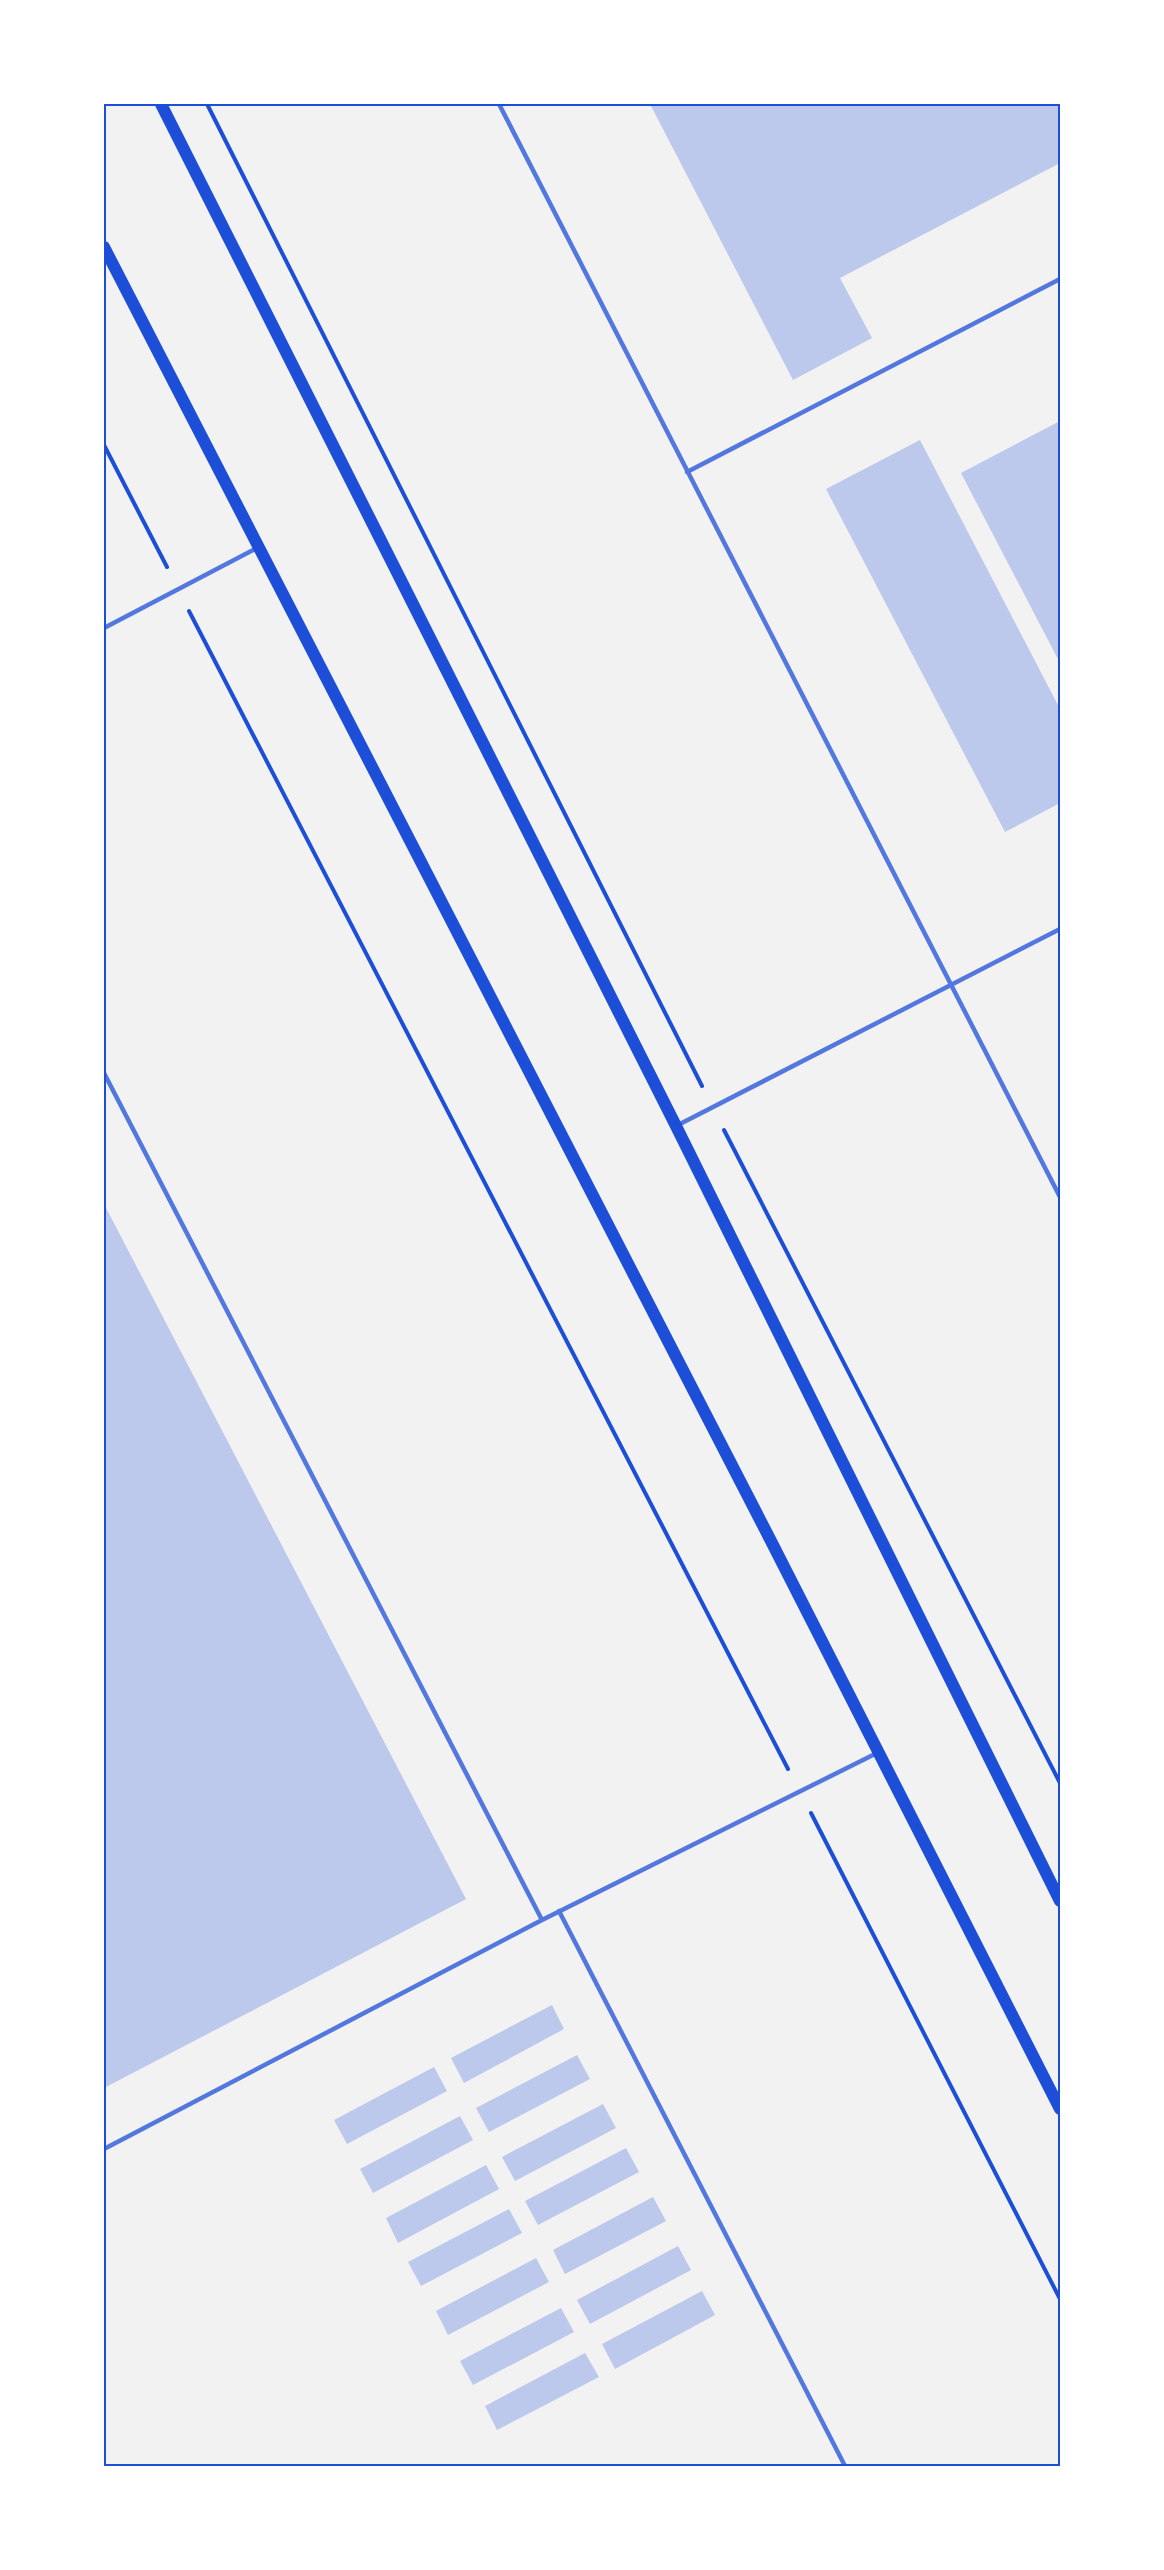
<svg xmlns="http://www.w3.org/2000/svg" width="1164" height="2570" font-family="Cabin,sans-serif">
<style>
.building{fill:#bdc9ec}
.lines{fill:none;stroke-linecap:round;stroke-linejoin:round}
.path{stroke:#1d4ed8;stroke-width:4}
.service{stroke:#5277de;stroke-width:4.5}
.secondary{stroke:#1d4ed8;stroke-width:12}
.neatline{fill:none;stroke:#1d4ed8;stroke-width:2}
</style>
<rect width="100%" height="100%" fill="#f2f2f2"/>
<!-- building -->
<path class="building" d="M650,104H1060V163L840,278L872,338L793,380Z
M1060,421V663L961,473Z
M920,440L1060,709V803L1005,832L826,489Z
M104,1204L466,1899L104,2088Z
M552,2005L564,2029L464,2083L451,2058Z
M577,2055L590,2079L489,2132L476,2108Z
M434,2067L447,2091L347,2144L334,2120Z
M603,2104L616,2128L515,2181L502,2157Z
M460,2116L473,2140L373,2193L360,2169Z
M626,2148L639,2172L538,2225L525,2201Z
M486,2165L499,2189L398,2243L386,2218Z
M653,2197L666,2221L565,2274L553,2250Z
M509,2209L522,2233L421,2286L408,2262Z
M678,2246L691,2270L590,2324L577,2300Z
M536,2258L549,2282L448,2335L436,2311Z
M702,2291L715,2315L615,2369L602,2344Z
M561,2308L574,2332L473,2385L460,2361Z
M585,2353L599,2377L497,2430L485,2406Z"/>
<g class="lines">
<!-- path -->
<path class="path" d="M207,104L702,1086
M104,445L167,567
M189,611L788,1769
M724,1130L1060,1783
M811,1813L1060,2299"/>
<!-- service -->
<path class="service" d="M499,104L1060,1197
M687,472L1060,279
M104,628L257,548
M104,1073L542,1920
M676,1126L1060,929
M559,1911L845,2466
M104,2149L542,1920L877,1753"/>
<!-- secondary -->
<path class="secondary" d="M161,104L676,1126L1060,1901
M104,247L771,1541L1060,2109"/>
</g>
<!-- border -->
<rect width="1164" height="2570" fill="none" stroke="#ffffff" stroke-width="210"/>
<rect x="105" y="105" width="954" height="2360" class="neatline"/>
</svg>
